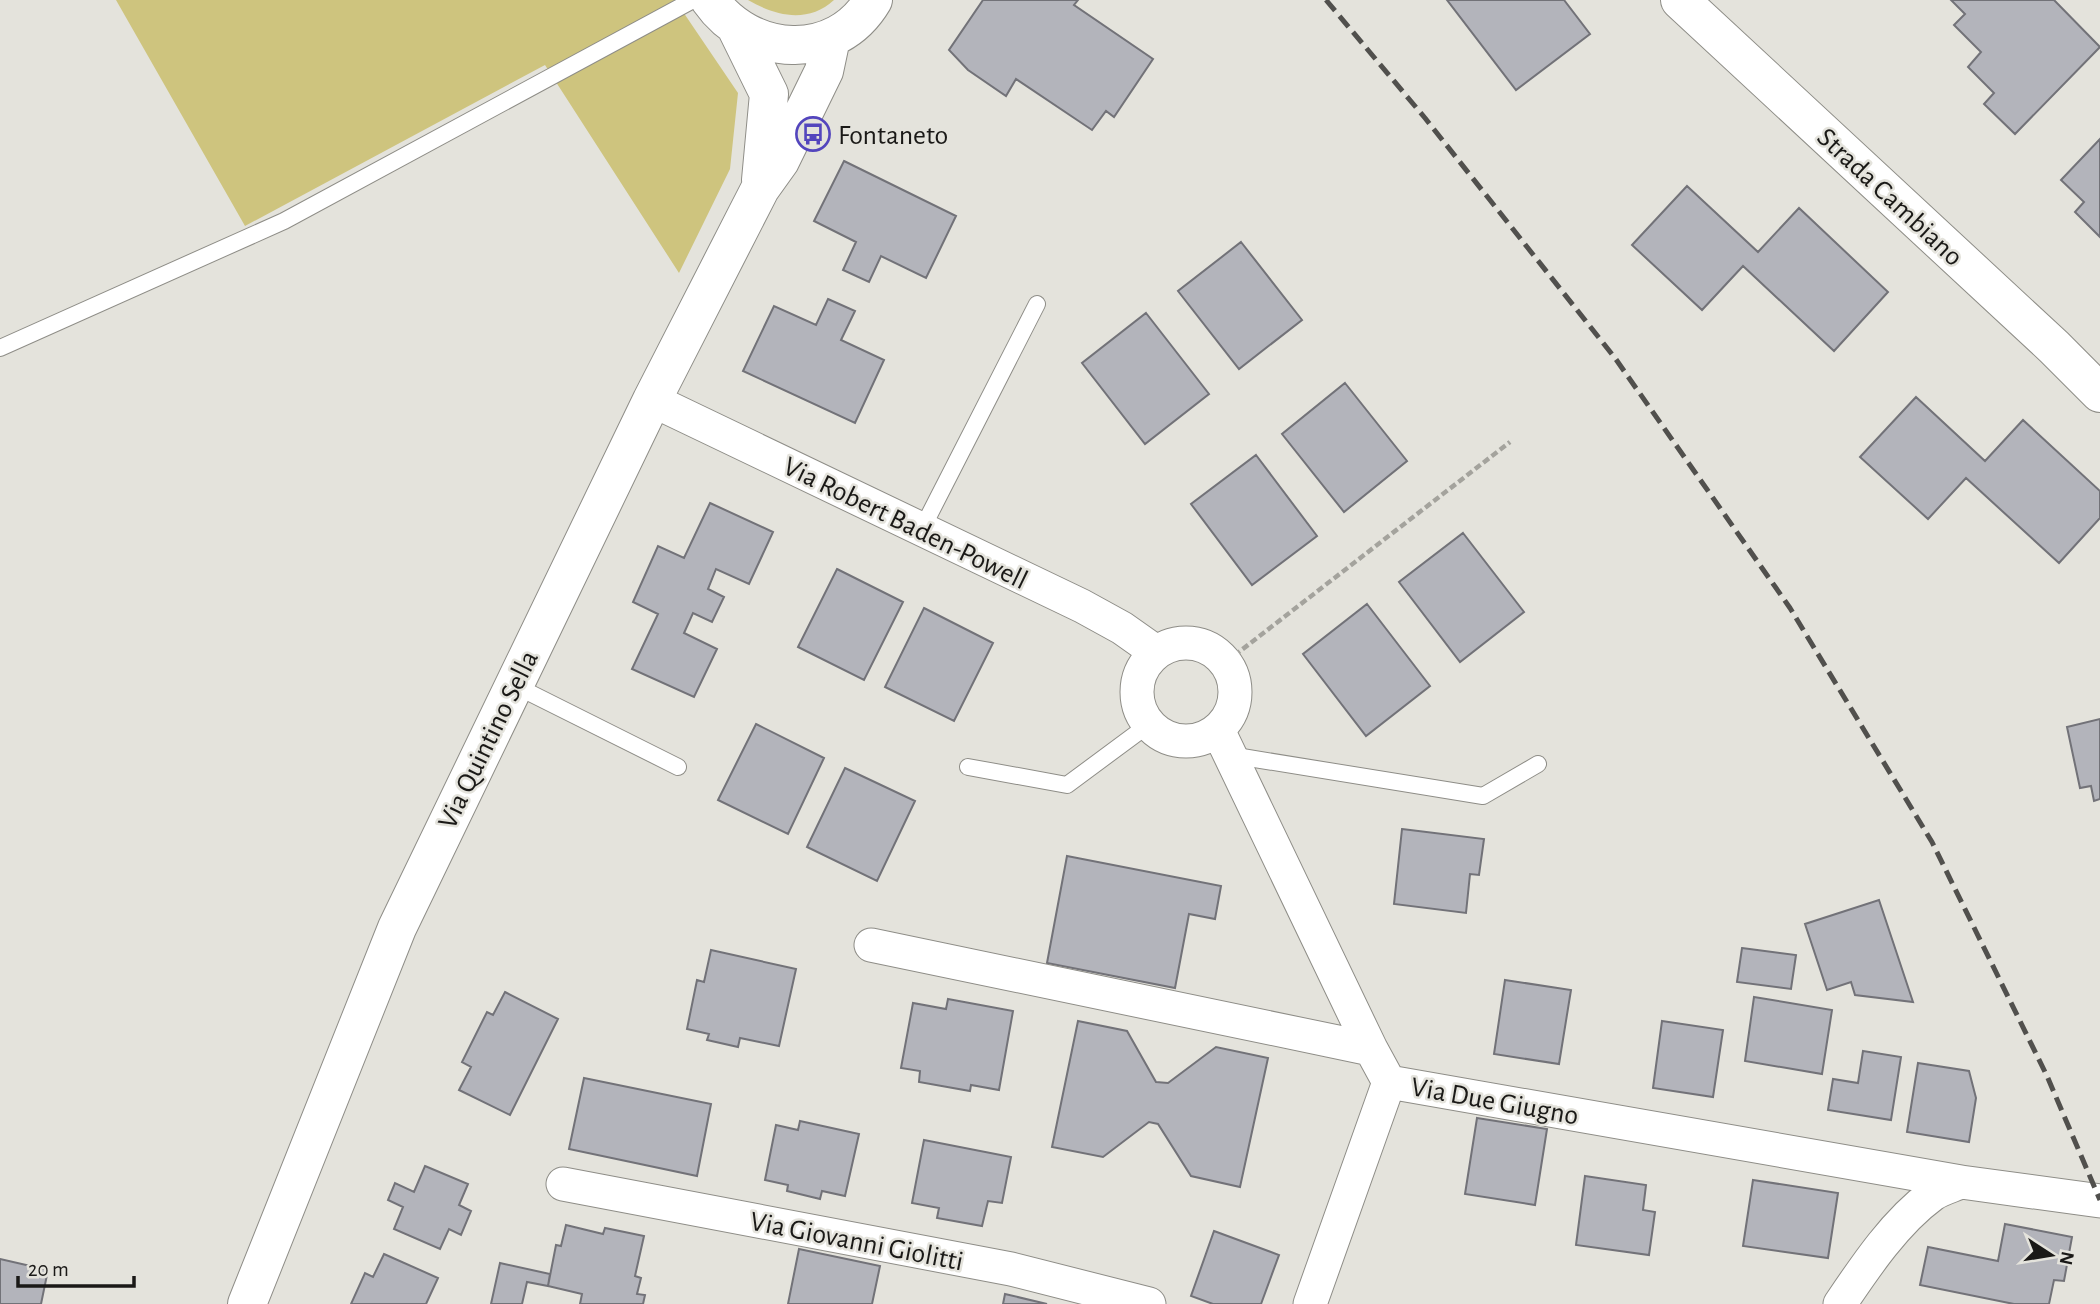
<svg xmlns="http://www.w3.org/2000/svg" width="2100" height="1304" font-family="'Alegreya Sans',sans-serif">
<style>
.green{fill:#cec47e}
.building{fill:#b3b4bb;stroke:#727278;stroke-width:2}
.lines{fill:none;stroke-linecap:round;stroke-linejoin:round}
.service-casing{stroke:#8e8d87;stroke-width:18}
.minor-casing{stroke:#8e8d87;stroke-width:35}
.tertiary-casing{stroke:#8e8d87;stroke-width:40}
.secondary-casing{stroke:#8e8d87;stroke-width:40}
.path{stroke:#a4a39d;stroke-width:4.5;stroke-dasharray:7 3.5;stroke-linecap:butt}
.service{stroke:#fff;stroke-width:16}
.minor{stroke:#fff;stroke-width:33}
.tertiary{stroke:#fff;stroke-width:38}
.secondary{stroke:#fff;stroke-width:38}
.rail{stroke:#51504d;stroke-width:5;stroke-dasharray:14 7;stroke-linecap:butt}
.labels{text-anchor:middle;stroke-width:5;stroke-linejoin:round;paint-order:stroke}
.poi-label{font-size:28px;fill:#1a1917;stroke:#e4e3dc;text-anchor:start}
.street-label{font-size:28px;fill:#1a1917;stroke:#e4e3dc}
</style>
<rect width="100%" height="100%" fill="#e4e3dc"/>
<!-- green -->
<path class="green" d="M116,0H675L738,93L730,169L679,273L545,65L245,226Z
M748,0H834C808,24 775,16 748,0Z"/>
<!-- building -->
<path class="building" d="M983,0H1078L1074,5L1153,59L1114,117L1106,111L1092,130L1016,79L1006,96L968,70L949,50Z
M1447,0H1564L1590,34L1516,90Z
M1951,0H2054L2100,47L2015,134L1984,104L1994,93L1968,67L1981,52L1954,25L1965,14Z
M2100,139V237L2075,212L2084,202L2061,180Z
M844,161L956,216L926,278L881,256L869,282L843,270L856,242L814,221Z
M1687,186L1758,252L1799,208L1888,292L1834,351L1743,266L1702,310L1632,245Z
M1241,242L1302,320L1239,369L1178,291Z
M828,299L855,311L841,340L884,360L855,423L743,371L774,306L816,325Z
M1146,313L1209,394L1145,444L1082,363Z
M1345,383L1407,461L1344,512L1282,434Z
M1916,397L1985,461L2023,420L2100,491V518L2059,563L1966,478L1928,519L1860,457Z
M1256,455L1317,536L1252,585L1191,504Z
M710,503L773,532L749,584L716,569L708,589L724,597L712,622L693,613L684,633L717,649L694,697L632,669L658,614L633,602L658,546L684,558Z
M1463,533L1524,612L1460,662L1399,582Z
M837,569L903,602L864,680L798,647Z
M1367,604L1430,686L1366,736L1303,654Z
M924,608L993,643L954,721L885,687Z
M2100,719V799L2094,801L2091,786L2080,788L2067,727Z
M756,724L824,758L788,834L718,800Z
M845,768L915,801L877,881L807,847Z
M1402,829L1484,839L1479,875L1470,874L1466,913L1394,904Z
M1067,856L1221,886L1215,919L1189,914L1175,988L1047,963Z
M1879,900L1913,1002L1855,995L1851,982L1827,990L1805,924Z
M1742,948L1796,955L1791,989L1737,982Z
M711,950L796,969L779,1046L740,1038L738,1047L707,1040L709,1034L687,1029L697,980L704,982Z
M1505,980L1571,990L1559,1064L1494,1054Z
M505,992L558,1019L510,1115L459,1090L471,1067L462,1062L487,1012L493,1015Z
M1754,997L1832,1010L1822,1074L1745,1061Z
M948,999L1013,1011L999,1090L971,1085L970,1091L919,1082L920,1071L901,1068L913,1003L946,1009Z
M1078,1021L1127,1031L1156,1082L1168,1083L1216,1047L1268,1058L1240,1187L1191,1176L1158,1124L1149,1122L1103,1157L1052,1147Z
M1662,1021L1723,1030L1713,1097L1653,1088Z
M1863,1051L1901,1057L1891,1120L1828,1110L1833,1079L1858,1083Z
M1918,1063L1969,1071L1976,1098L1969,1142L1907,1132Z
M584,1078L711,1104L697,1176L569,1149Z
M1477,1118L1547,1129L1535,1205L1465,1194Z
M800,1121L859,1134L845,1196L822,1191L820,1199L787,1191L788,1185L765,1180L776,1125L798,1130Z
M924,1140L1011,1157L1002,1203L988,1201L982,1226L937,1218L939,1208L912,1203Z
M425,1166L468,1184L459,1205L471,1211L461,1235L449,1229L440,1249L394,1229L403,1207L388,1200L395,1183L414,1192Z
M1585,1176L1646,1185L1643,1210L1655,1212L1649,1255L1576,1245Z
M1753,1180L1838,1193L1828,1258L1743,1246Z
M2005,1224L2072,1237L2064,1281L2054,1280L2049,1304H2014L1920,1285L1928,1247L1998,1261Z
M566,1225L603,1234L605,1228L644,1236L635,1276L641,1278L637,1294L645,1295L643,1304H580L582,1294L548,1286L556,1245L561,1246Z
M1214,1231L1279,1255L1261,1304H1213L1191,1296Z
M799,1249L880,1266L872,1304H788Z
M384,1254L438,1278L426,1304H351L365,1273L373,1277Z
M0,1259L48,1270L41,1304H0Z
M500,1263L550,1274L548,1286L527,1282L522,1304H491Z
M1005,1294L1047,1304H1003Z"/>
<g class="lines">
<!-- service casing -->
<g class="service-casing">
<path id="service" d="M0,348L284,221L693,0
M922,529L1037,304
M514,685L678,767
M1230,755L1483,796L1538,764
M968,767L1067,785L1148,725"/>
</g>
<!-- minor casing -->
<g class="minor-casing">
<path id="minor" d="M652,400L1082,606L1122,628L1156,652
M1137 692a49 49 0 1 1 98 0a49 49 0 1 1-98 0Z
M1218,730L1371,1049
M871,945L1371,1049L1389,1082
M1389,1082L1961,1182L2100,1201
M563,1184L1011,1269L1149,1304
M1310,1304L1389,1082
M1840,1304C1865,1267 1895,1222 1932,1195C1940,1189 1952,1186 1961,1182"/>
</g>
<!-- tertiary casing -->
<g class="tertiary-casing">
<path id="tertiary" d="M710,0C750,57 836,63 873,0
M737,29L769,94L761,180
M247,1304L397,928L652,400L760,189L780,161L824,71L831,38"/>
</g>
<!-- secondary casing -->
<g class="secondary-casing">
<path id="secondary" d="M1680,0L2054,347L2100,393"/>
</g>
<!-- path -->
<path class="path" d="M1226,662L1510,442"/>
<!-- service -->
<use href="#service" class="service"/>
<!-- minor -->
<use href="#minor" class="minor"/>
<!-- tertiary -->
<use href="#tertiary" class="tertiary"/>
<!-- secondary -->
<use href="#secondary" class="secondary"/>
<!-- rail -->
<path class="rail" d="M1326,0L1425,118L1615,358L1790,608L1932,842L2047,1076L2100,1200"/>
</g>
<!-- icons -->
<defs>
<g id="bus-ring" transform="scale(1.75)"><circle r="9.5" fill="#e4e3dc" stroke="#5345bd" stroke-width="1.5"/><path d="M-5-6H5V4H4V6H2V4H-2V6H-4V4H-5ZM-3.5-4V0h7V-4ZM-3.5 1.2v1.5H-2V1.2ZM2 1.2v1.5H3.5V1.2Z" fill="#5345bd"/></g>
</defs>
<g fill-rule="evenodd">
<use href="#bus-ring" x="813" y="134"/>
</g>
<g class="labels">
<!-- poi labels -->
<g class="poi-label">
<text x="838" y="144">Fontaneto</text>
</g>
<!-- street labels -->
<g class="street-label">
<text transform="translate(1891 196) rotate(43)" y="10">Strada Cambiano</text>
<text transform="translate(906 522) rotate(26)" y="10">Via Robert Baden-Powell</text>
<text transform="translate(487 739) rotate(-64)" y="10">Via Quintino Sella</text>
<text transform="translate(1495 1100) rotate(10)" y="10">Via Due Giugno</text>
<text transform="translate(857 1240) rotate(11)" y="10">Via Giovanni Giolitti</text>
</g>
</g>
<!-- north arrow -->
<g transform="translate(2051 1255) rotate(102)" stroke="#e4e3dc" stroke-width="5" paint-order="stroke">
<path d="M0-5L12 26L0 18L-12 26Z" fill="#1a1917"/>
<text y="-10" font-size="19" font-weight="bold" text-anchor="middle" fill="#1a1917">N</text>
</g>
<!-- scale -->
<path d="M18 1276v10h116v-10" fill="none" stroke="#1a1917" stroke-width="3.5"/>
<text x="28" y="1276" font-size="21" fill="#1a1917" stroke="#e4e3dc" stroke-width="5" paint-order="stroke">20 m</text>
</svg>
